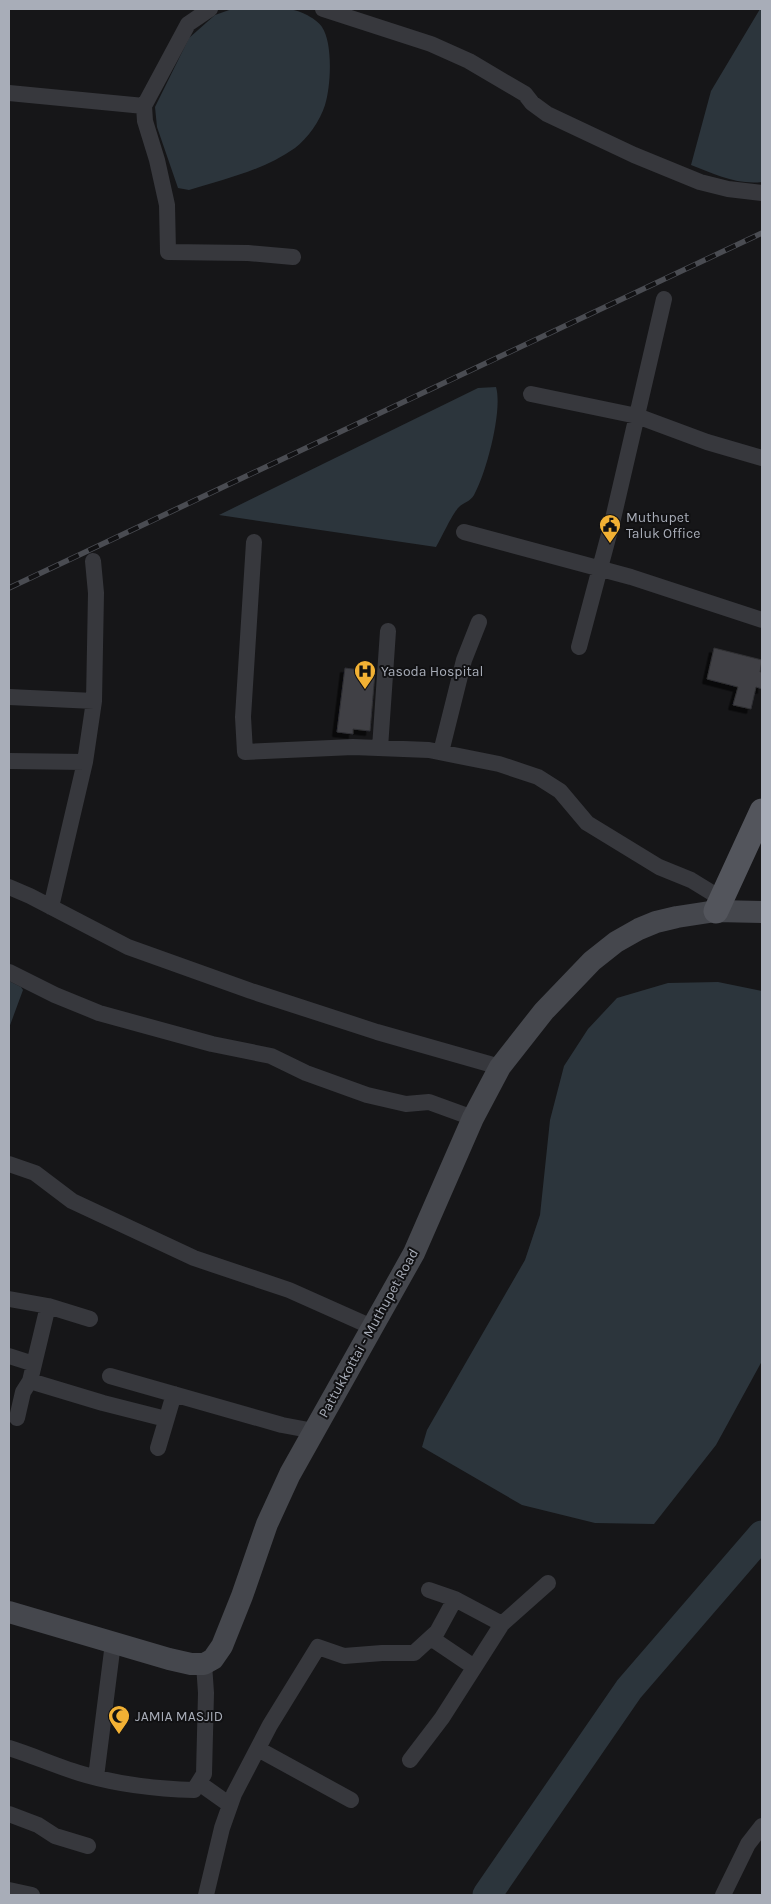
<svg xmlns="http://www.w3.org/2000/svg" width="771" height="1904" font-family="Karla,sans-serif">
<style>
.water{fill:#2c353c}
.lines{fill:none;stroke-linecap:round;stroke-linejoin:round}
.river{stroke:#2c353c;stroke-width:29}
.building{fill:#404145;stroke:#303034;filter:url(#shadow)}
.street{stroke:#37383d;stroke-width:16}
.secondary{stroke:#45474d;stroke-width:22}
.primary{stroke:#53555c;stroke-width:25}
.rail-casing{stroke:#4a4c52;stroke-width:5.5}
.rail{stroke:#111113;stroke-width:4;stroke-dasharray:11;stroke-linecap:butt}
.labels{text-anchor:middle;stroke-width:4;stroke-linejoin:round;paint-order:stroke}
.poi-label{font-size:14px;fill:#a8adb8;stroke:#111113;text-anchor:start}
.street-label{font-size:14px;fill:#a8adb8;stroke:#111113}
</style>
<defs>
<filter id="shadow"><feDropShadow dx="-4.5" dy="4.5" stdDeviation="0" flood-color="#0009"/></filter>
</defs>
<rect width="100%" height="100%" fill="#161618"/>
<!-- water -->
<path class="water" d="M232,9C255,9 286,4 307,15C311,17 320,23 322,27C333,43 331,86 325,105C320,121 308,138 295,148C264,170 225,179 189,190L178,188L157,127L155,107L189,38L215,15Z
M760,9H762V182C737,185 714,174 691,165L711,91Z
M496,387C503,410 486,474 474,495C471,501 463,503 459,507C452,514 442,537 436,547L219,515L478,388Z
M9,981L21,987L23,990L9,1028Z
M718,982L762,991V1361L716,1445L654,1524L595,1523L522,1505L422,1447L427,1430L525,1260L540,1215L550,1120L564,1066L588,1029L617,998L668,983Z"/>
<g class="lines">
<!-- river -->
<path class="river" d="M487,1895L629,1689L762,1535"/>
</g>
<!-- building -->
<path class="building" d="M714,648L762,660L760,672H762V689L756,687L751,709L733,705L738,687L707,679Z
M345,668L375,672L370,731L353,729V734L337,732Z"/>
<g class="lines">
<!-- street -->
<path class="street" d="M210,9L188,24L144,106L145,121L157,160L167,205L168,252L248,253L293,257
M323,9L431,44L469,61L525,94L532,103L547,114L634,155L700,182L728,189L762,193
M9,93L144,106
M531,394L637,416L707,442L762,458
M464,532L631,577L762,620
M254,542L243,717L245,752L353,747L429,750L499,764L538,777L560,791L587,823L659,867L691,880L722,899
M579,647L612,523L664,299
M9,697L94,701
M380,748L388,631
M441,752L464,660L479,622
M9,761L85,762
M9,887L30,896L128,947L251,991L377,1032L500,1067
M51,907L85,762L94,701L96,593L93,561
M9,972L55,995L99,1013L212,1044L271,1056L306,1073L367,1095L406,1104L429,1102L473,1118
M9,1164L35,1173L72,1201L194,1258L289,1290L372,1327
M9,1299L48,1306L90,1319
M9,1356L34,1364
M110,1376L282,1425L314,1431
M30,1381L103,1403L166,1419
M17,1418L23,1392L30,1381L48,1306
M158,1448L174,1394
M429,1590L455,1599L502,1624
M431,1638L474,1667
M9,1748C35,1756 60,1768 86,1775C121,1785 157,1789 194,1790L204,1774L206,1693L204,1664
M258,1749L351,1800
M410,1760L442,1718L502,1624L548,1583
M96,1777L113,1643
M199,1783L230,1805
M9,1814L38,1825L55,1836L88,1846
M9,1890L32,1895
M206,1895L222,1828L234,1794L270,1725L318,1647L344,1656L382,1653H414L437,1632L455,1599
M723,1895L748,1844L762,1826"/>
<!-- secondary -->
<path class="secondary" d="M9,1612L169,1659L191,1664H204L213,1659L222,1646L242,1596L267,1524L290,1474L414,1253L473,1118L500,1067L544,1011L592,961L616,942L639,929L656,922L677,917L716,911L762,912"/>
<!-- primary -->
<path class="primary" d="M716,911L762,811"/>
<!-- rail casing -->
<g class="rail-casing">
<path id="rail" d="M9,588L762,233"/>
</g>
<!-- rail -->
<use href="#rail" class="rail"/>
</g>
<!-- icons -->
<defs>
<g id="civic-pin" transform="scale(1.125)"><path d="M0 17L-7.5 6A9.5 9.5 0 1 1 7.5 6Z" fill="#f2b134" stroke="#111113"/><path d="M-.6-6.5H3V-4.5H.6V-3L4-1V1h2V6H-6V1h2V-1L-.6-3ZM-1.2 2.5V6h2.4V2.5Z" fill="#111"/></g>
<g id="hospital-pin" transform="scale(1.125)"><path d="M0 17L-7.5 6A9.5 9.5 0 1 1 7.5 6Z" fill="#f2b134" stroke="#111113"/><path d="M-5-5h3v3.5h4V-5h3V5h-3V1.5h-4V5h-3Z" fill="#111"/></g>
<g id="mosque-pin" transform="scale(1.125)"><path d="M0 17L-7.5 6A9.5 9.5 0 1 1 7.5 6Z" fill="#f2b134" stroke="#111113"/><path d="M3.5-4.9A6 6 0 1 0 3.5 4.9A5 5 0 1 1 3.5-4.9Z" fill="#111"/></g>
</defs>
<g fill-rule="evenodd">
<use href="#civic-pin" x="610" y="525"/>
<use href="#hospital-pin" x="365" y="671"/>
<use href="#mosque-pin" x="119" y="1716"/>
</g>
<g class="labels">
<!-- poi labels -->
<g class="poi-label">
<text x="626" y="522">Muthupet<tspan x="626" dy="16">Taluk Office</tspan></text>
<text x="381" y="676">Yasoda Hospital</text>
<text x="135" y="1721">JAMIA MASJID</text>
</g>
<!-- street labels -->
<g class="street-label">
<text transform="translate(368 1333) rotate(-61)" y="5">Pattukkottai - Muthupet Road</text>
</g>
</g>
<!-- border -->
<rect width="771" height="1904" fill="none" stroke="#a8adb8" stroke-width="20"/>
</svg>
